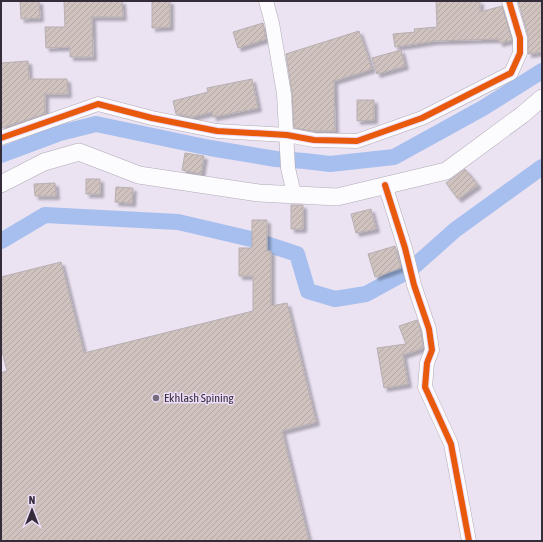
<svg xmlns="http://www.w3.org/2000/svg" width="543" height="542" font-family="'Asap Condensed',sans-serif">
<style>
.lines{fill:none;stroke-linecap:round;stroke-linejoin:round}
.canal{stroke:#a6bfee;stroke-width:16}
.building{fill:url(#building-hatch);stroke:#b7afb2;filter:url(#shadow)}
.minor-casing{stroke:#b1aab6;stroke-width:15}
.tertiary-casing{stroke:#b1aab6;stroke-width:18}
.minor{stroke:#fcfbfd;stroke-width:14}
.tertiary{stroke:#fcfbfd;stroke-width:17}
.cycleway-casing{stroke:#ecdbf9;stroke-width:8}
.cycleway{stroke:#e8590c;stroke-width:6}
.poi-dot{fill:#746c7a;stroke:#ecdbf9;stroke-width:1.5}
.labels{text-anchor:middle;stroke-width:3;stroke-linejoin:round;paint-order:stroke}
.poi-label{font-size:12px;fill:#342d39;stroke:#ecdbf9;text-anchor:start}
</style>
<defs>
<pattern id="building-hatch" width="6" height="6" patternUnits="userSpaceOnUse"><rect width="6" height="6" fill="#d0c2be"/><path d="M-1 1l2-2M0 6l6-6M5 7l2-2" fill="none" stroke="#b3a7a4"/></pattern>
<filter id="shadow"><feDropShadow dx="3.5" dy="3.5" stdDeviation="1" flood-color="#0004"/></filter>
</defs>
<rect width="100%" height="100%" fill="#ebe2f2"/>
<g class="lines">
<!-- canal -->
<path class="canal" d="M1,155L60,133L96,124L210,148L276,159L305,161L330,164L394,157L483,108L542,71
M1,241L45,215L178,222L251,239L297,254L308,291L335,299L366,294L410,270L455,230L542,167"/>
</g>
<!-- building -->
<path class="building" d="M20,1H39L40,18L21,19Z
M64,1H122L123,17H92L93,57H70V47L46,48L45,27H65Z
M152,1H170V27L152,28Z
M436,1H480V12L502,6L512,40L499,43V39L434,41L395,47L393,34L415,32L414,29L437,27Z
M518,1H542V52L528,54V36Z
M263,23L266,39L238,48L233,32Z
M359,31L372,69L334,81L335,131H312L294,128L292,93L286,54Z
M401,50L405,66L377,74L372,58Z
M28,61L29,79H67L68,94H45V114L1,128V63Z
M252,79L258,108L213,117L212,112L192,117L176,114L173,101L208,92L207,88Z
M357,100H374V120L357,121Z
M185,153L204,156L201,174L182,170Z
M465,169L478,185L458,199L446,183Z
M86,179H100V194H86Z
M55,183L56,196H35L34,184Z
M116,187L133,188L132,203L115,202Z
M291,205H303V229H291Z
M371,209L376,229L356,233L351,214Z
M252,220H267V251H271V306L287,303L316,422L282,431L309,541H1V373L7,371L1,347V277L61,262L84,353L253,311V276H239V248H252Z
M395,246L401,268L375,277L368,254Z
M417,320L421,331L423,348L403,355L408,384L384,388L377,348L406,344L399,326Z"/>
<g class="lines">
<!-- minor casing -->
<g class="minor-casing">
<path id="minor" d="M266,1L272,23L284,94L288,168L294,194
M1,138L98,104L152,118L217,131L287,135L314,140L357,141L422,118L511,73L520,53V38L509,1
M385,185L405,248L414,285L429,329L432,350L427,363L425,387L451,444L469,541"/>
</g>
<!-- tertiary casing -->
<g class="tertiary-casing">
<path id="tertiary" d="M1,184L44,162L79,152L139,175L259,193L337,197L446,171L522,115L542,98"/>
</g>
<!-- minor -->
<use href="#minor" class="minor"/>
<!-- tertiary -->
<use href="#tertiary" class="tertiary"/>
<!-- cycleway casing -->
<g class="cycleway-casing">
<path id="cycleway" d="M1,138L98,104L152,118L217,131L287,135L314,140L357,141L422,118L511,73L520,53V38L509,1
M385,185L405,248L414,285L429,329L432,350L427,363L425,387L451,444L469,541"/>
</g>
<!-- cycleway -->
<use href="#cycleway" class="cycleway"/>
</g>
<!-- markers -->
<circle class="poi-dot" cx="156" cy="398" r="4"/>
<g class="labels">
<!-- poi labels -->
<g class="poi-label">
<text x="164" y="402">Ekhlash Spining</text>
</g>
</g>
<!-- border -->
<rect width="543" height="542" fill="none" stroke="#342d39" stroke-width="4"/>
<!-- north arrow -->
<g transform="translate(32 510)" stroke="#ecdbf9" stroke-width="3" paint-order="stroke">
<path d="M0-3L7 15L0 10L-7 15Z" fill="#342d39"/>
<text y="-6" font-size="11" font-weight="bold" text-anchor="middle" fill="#342d39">N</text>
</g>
</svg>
